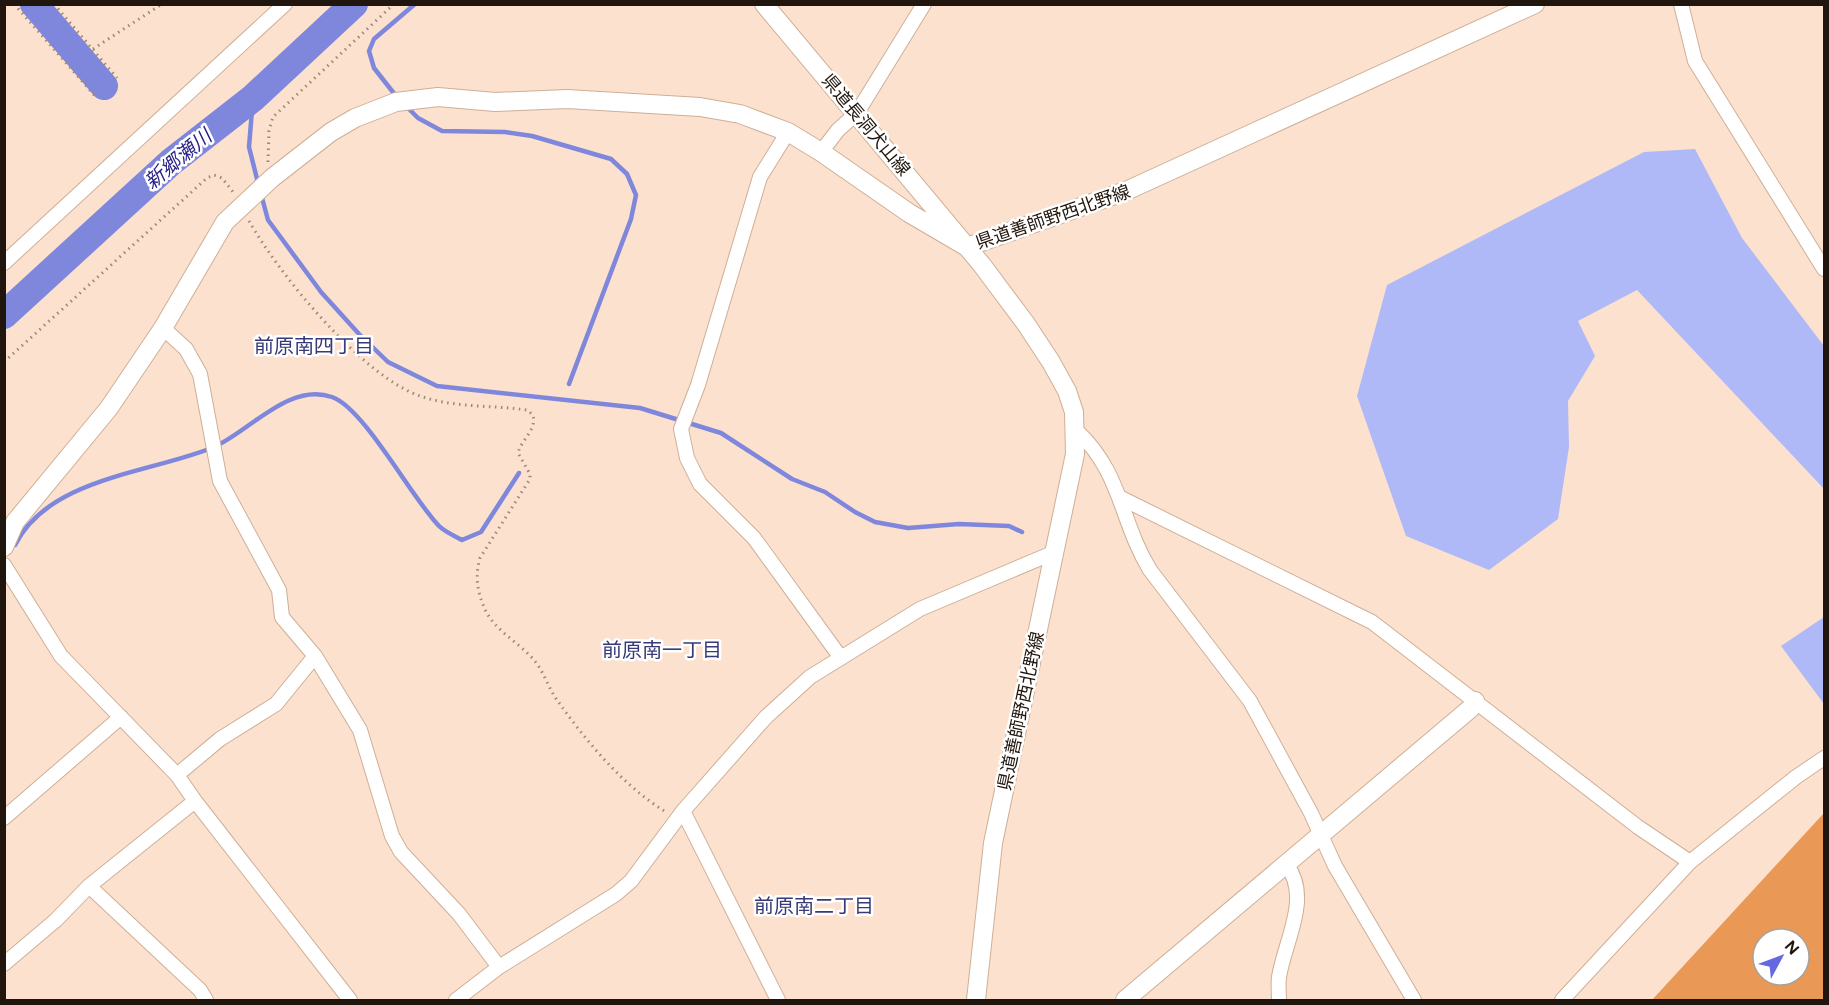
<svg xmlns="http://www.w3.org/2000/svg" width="1829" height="1005" font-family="Figtree,'Noto Sans JP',sans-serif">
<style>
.green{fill:#b0b9f7}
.shadow{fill:#0003;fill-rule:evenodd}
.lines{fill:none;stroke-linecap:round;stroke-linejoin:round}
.stream{stroke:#7e87dc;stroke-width:4.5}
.river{stroke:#7e87dc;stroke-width:28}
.building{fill:#e99856;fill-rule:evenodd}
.street-casing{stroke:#ceaf97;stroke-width:16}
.secondary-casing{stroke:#ceaf97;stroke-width:20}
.path{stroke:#9c8879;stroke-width:3;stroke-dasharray:1.5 4.5;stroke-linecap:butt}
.street{stroke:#fff;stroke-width:14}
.secondary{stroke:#fff;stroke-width:18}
.labels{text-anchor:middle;stroke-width:5;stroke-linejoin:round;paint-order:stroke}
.street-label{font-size:18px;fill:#21160d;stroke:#fff}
.water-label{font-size:20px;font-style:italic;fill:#2b2386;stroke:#fff}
.neighbourhood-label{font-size:20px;fill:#373a76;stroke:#fff}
</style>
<rect width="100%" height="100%" fill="#fce1ce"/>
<!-- green -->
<path class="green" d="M1695,149L1742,238L1824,346V489L1637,290L1578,321L1595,356L1568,401L1569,447L1558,519L1489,570L1406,536L1357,396L1387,285L1644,152Z
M1824,617V704L1781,646Z"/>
<!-- shadow -->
<path class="shadow" d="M1819,822L1824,826V1000H1654ZM1763,939H1799V975H1763Z"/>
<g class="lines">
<!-- stream -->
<path class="stream" d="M396,96L374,68L369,51L374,39L415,4
M253,98L249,147L258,183
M406,106L418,118L442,131L505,132L532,136L611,159L627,174L636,195L631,219L569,384
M261,194L268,220L321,292L359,334L388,362L437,386L640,408L721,433L792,479L825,492L855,512L875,522L908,528L959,524L1009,526L1022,532
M10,543L15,545C49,477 152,473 214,447C250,431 289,382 332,397C364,408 411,497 439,526C445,532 455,536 462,540L481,532L519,473"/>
<!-- river -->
<path class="river" d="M34,4L104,86
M4,315L171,162L253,98L354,4"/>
</g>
<!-- building -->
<path class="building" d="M1824,813V1000H1652ZM1763,939H1799V975H1763Z"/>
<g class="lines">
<!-- street casing -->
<g class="street-casing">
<path id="street" d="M1681,4L1695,61L1824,269
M788,132L760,177L698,385L681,429L687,458L700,484L754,538L841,658
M821,152L838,130L857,113L924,4
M4,263L285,4
M1077,431C1122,473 1120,521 1150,570L1250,701L1311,813L1335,866L1414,1000
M1121,498L1372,622L1638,827L1690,862
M4,565L61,656L177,775
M315,656L360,730L392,836L401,852L459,914L499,967
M195,801L350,1000
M683,811L778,1000
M4,818L121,717
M89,886L200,990L206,1000
M4,964L56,920L89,886L195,801L177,775L220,739L276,704L315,656L282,617L279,590L220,481L200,374L186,349L163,328
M456,1000L499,967L616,894L631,881L683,811L766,717L810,677L920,609L1055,552
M1279,1000C1279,993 1278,984 1279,977C1285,940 1312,897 1286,864
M1562,1000L1690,862L1796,777L1824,758"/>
</g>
<!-- secondary casing -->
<g class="secondary-casing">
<path id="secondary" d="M764,4L982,265L1026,324L1051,362L1067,391L1074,412L1075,454L993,843L976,1000
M967,247L1126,191L1535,4
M4,547L15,522L109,408L163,328L225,222L272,178L331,132L355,118L396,102L438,97L495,102L567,99L700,107L740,114L788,132L821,152L909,213L967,247
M1125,1000L1471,708L1475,701"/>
</g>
<!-- path -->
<path class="path" d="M14,4L96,97
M54,4L117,78
M93,49L162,4
M268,162L269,131L273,117L394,4
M249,221C279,274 364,379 423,397C457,408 492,405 527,410L533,415C537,430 521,440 518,453L530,474V479L480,558C475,575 477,591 484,607C494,632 522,643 537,664C545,675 549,689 557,700C586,741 623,786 666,812
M4,362L207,178L214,175L222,178L233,192"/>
<!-- street -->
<use href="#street" class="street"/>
<!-- secondary -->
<use href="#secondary" class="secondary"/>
</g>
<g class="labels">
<!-- street labels -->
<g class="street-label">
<text transform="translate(866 125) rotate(50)" y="6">県道長洞犬山線</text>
<text transform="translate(1053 217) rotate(-19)" y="6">県道善師野西北野線</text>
<text transform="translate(1021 711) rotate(-78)" y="6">県道善師野西北野線</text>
</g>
<!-- water labels -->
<g class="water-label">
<text transform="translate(178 159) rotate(-40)" y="7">新郷瀬川</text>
</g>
<!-- neighbourhood labels -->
<g class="neighbourhood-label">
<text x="314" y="353">前原南四丁目</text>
<text x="662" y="657">前原南一丁目</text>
<text x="814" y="913">前原南二丁目</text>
</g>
</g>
<!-- border -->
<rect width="1829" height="1005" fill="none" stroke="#21160d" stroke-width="12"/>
<!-- north arrow -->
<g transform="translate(1781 957) rotate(49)"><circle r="28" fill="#ffffff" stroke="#a6a29e" stroke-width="1.5"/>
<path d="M0-4.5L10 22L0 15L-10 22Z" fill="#6568e1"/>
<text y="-9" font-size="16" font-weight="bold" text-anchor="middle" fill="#21160d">N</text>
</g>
</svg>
